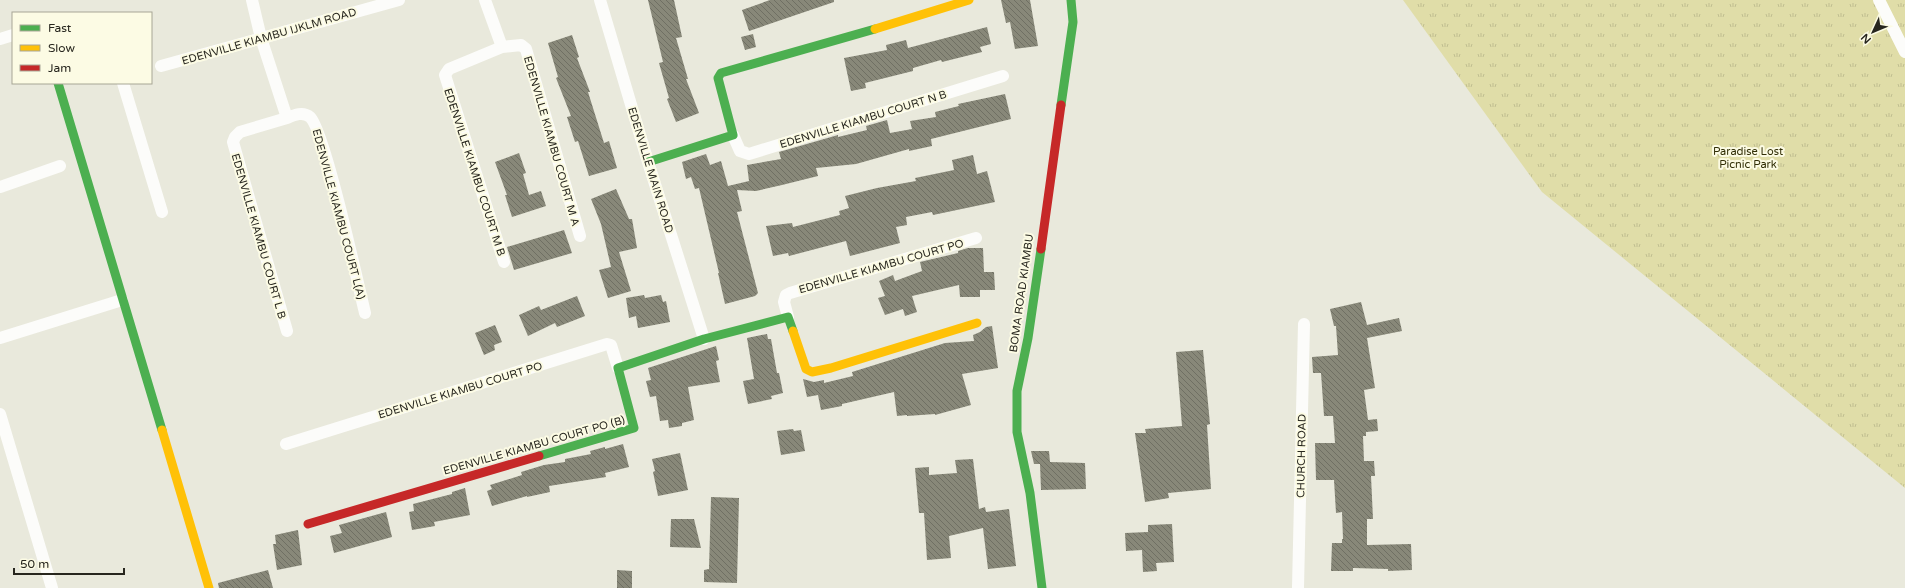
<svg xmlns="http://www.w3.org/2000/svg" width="1905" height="588" font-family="'Varela Round',sans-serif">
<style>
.park{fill:url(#park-tufts)}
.building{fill:url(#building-back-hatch)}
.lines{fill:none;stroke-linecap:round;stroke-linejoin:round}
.street{stroke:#fcfcfa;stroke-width:12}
.fast{stroke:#4caf50;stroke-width:9}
.slow{stroke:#ffc107;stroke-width:9}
.jam{stroke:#c62828;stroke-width:9}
.labels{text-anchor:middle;stroke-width:4;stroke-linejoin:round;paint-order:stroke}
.street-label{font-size:11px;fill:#27261e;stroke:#fcfbe4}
.park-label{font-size:11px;fill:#312e06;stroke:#fcfbe4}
</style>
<defs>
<pattern id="park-tufts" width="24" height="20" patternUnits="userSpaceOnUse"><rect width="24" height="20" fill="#e0dda8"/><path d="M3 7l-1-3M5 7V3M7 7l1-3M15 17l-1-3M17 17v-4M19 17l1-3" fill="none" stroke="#c0be90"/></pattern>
<pattern id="building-back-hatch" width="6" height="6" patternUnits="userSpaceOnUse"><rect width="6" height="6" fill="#888879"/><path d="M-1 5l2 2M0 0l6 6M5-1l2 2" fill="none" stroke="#6f6f63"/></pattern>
</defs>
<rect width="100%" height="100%" fill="#e9e9dc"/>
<!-- park -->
<path class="park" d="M1403,0H1905V488L1542,192Z"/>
<!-- building -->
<path class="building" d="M648,0H674L682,37L676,38L688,79H686L699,113L676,122L667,99L669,98L659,63L663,62Z
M770,0H834V2L749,31L742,10Z
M1001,0H1030L1038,46L1015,49L1010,22L1006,23Z
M987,27L991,44L980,47L982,52L942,62L941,60L913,68V71L865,83L866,88L851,91L844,58L887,50L886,45L906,40L908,48Z
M753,34L756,47L745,50L741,37Z
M572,35L579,57L577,58L590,92H588L604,143L609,141L617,168L589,176L578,141L575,142L567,117L571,116L556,78L558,77L548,43Z
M1005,94L1011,119L931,139L932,146L909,151V149L856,164L816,168L818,176L782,185L756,191L737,190L742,211L737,212L758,293L755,296L725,304L718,273H719L699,188L695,189L691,177L686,179L682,162L706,154L710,165L721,161L728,186L749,181L747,165L781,159L779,152L838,135V137L867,130L866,126L887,120L890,133L912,129L910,121L936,117L935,112L959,106L958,104Z
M519,153L526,173L523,174L529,195L541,191L546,206L512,217L505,195H507L495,162Z
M973,155L977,174L987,171L995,202L933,215L932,212L906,217L907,225L896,227L900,243L850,256L846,241L789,256L788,253L773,256L766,226L792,223L793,227L840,215L839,211L849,208L845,196L877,188L916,181L915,178L954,170L952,160Z
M616,189L629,219H632L637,248L619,252L631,291L608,298L599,270L611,267L601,224L591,199Z
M564,230L572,253L514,270L507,247Z
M968,248H983L984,272H994L995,290H980V297H960L959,285L912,296L917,312L905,316L903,309L885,315L878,298L885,296L879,281L893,275L895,281L922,271L920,262L958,253V251Z
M644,295L645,298L661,295L663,302L666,301L670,322L638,328L636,316L629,318L626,298Z
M577,296L585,316L557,327L555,323L528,336L519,315L539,306L541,310Z
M1361,302L1367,325L1399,318L1402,331L1367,338L1375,388L1364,390L1368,420L1377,419L1378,431L1366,432V436H1363L1364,461H1374L1375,476H1371L1373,519H1367V545L1411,544L1412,570L1388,571V569L1353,568V571H1331L1332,543H1342V539H1343L1342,512L1336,513L1334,480H1316L1315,443H1335L1333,416H1324L1321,373H1313L1312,357L1338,355L1336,326H1334L1330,309Z
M495,325L502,342L494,345L495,350L484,355L475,333Z
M992,326L998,368L962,374L971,405L935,415V414L907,416V415L897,416L894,392L842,404V406L821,410L818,395L807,397L803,379L814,382L824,380V383L853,376L852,372L945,343L974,341L973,335L980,332L986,327Z
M767,334L768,339H771L777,373H779L783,393L771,396L772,399L748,404L743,381L754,379L747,338Z
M716,346L719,360L716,361L720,382L688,387L694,420L682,423V426L669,428L668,420L660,421L656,396L650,397L646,381L651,380L648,368Z
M1203,350L1210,424L1207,425L1211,489L1168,493L1169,498L1145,502L1135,433H1146L1145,429L1182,426L1176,352Z
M793,429L794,431L801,430L805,451L781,455L777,431Z
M623,444L629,467L605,473L606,477L549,486L550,492L527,497V496L492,506L487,491L492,489L490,485L522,475L521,472L544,465L565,462V459L591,454L590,451L605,447V449Z
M1031,451H1049L1050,462L1085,463L1086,489L1041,490L1040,464H1034Z
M680,453L688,490L658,496L653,472L655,471L652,459Z
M973,459L979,509L985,507L986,512L1009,509L1016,566L988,569L983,528L949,536L951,558L927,560L924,513H919L915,468L929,467V475L957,473L955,460Z
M465,488L470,515L434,522L435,526L412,530L409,512L414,511L413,504L452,494V492Z
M711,497L739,498L737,583L704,582V570L709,569Z
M386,512L392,537L334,553L330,536L342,533L339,525Z
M671,519H694L701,548L670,547Z
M1172,524L1174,562L1156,563L1157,571L1143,572L1142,550L1126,551L1125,533L1148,532V525Z
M298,530L302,565L277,570L273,544H276L275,535Z
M268,570L273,588H219L218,583Z
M617,570L632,571V588H617Z"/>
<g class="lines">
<!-- street -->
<path class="street" d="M252,0L261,38L287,118L240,132L235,137L233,142L287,331
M485,0L502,47L521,45L526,49L580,236
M600,0L648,162L704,339
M1879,0L1905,52
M0,39L13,35
M502,47L449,69L445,75L504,262
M161,66L399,0
M123,83L162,212
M287,118C294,115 303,111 310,117C324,129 358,284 365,313
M733,135L740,151L749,154L1003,76
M0,187L60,166
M788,317L784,302L786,295L790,293L976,238
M0,338L122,300
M0,414L52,588
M286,444L607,344L611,345L618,368
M1298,588L1304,324"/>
<!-- fast -->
<path class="fast" d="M58,83L162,430
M1061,105L1073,22L1071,0
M648,162L733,135L718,78L721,73L875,29
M1041,249L1028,338L1017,391V432L1030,493L1042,588
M539,456L634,428L618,368L704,339L788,317L793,331"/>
<!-- slow -->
<path class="slow" d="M875,29L969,0
M793,331L806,369L812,372L831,368L977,323
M162,430L209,588"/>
<!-- jam -->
<path class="jam" d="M1041,249L1061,105
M308,524L539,456"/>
</g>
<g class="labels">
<!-- street labels -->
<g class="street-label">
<text transform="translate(269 36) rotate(-16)" y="4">EDENVILLE KIAMBU IJKLM ROAD</text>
<text transform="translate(863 119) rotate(-17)" y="4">EDENVILLE KIAMBU COURT N B</text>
<text transform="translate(552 141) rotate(74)" y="4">EDENVILLE KIAMBU COURT M A</text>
<text transform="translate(651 170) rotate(73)" y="4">EDENVILLE MAIN ROAD</text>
<text transform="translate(475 172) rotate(72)" y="4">EDENVILLE KIAMBU COURT M B</text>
<text transform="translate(339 214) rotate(75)" y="4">EDENVILLE KIAMBU COURT L(A)</text>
<text transform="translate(259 236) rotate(74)" y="4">EDENVILLE KIAMBU COURT L B</text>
<text transform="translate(881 266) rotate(-16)" y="4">EDENVILLE KIAMBU COURT PO</text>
<text transform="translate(1021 293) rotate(-82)" y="4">BOMA ROAD KIAMBU</text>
<text transform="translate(460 390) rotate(-17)" y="4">EDENVILLE KIAMBU COURT PO</text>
<text transform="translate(534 445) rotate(-16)" y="4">EDENVILLE KIAMBU COURT PO (B)</text>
<text transform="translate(1301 456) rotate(-89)" y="4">CHURCH ROAD</text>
</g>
<!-- park labels -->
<g class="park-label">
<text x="1748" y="155">Paradise Lost<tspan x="1748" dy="13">Picnic Park</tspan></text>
</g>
</g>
<!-- legend -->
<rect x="12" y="12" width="140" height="72" fill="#fcfbe4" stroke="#a7a695"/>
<rect x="20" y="25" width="20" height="6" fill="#4caf50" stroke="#a7a695"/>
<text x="48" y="32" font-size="12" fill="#27261e">Fast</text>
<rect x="20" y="45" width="20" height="6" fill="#ffc107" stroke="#a7a695"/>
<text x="48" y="52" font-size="12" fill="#27261e">Slow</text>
<rect x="20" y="65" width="20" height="6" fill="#c62828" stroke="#a7a695"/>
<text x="48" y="72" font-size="12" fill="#27261e">Jam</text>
<!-- north arrow -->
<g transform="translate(1873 32) rotate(226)" stroke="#fcfbe4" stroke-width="3" paint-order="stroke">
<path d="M0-3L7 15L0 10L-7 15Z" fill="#27261e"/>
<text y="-6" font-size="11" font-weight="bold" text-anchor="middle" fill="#27261e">N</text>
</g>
<!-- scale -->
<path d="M14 568v6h110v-6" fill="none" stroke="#27261e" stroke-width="2"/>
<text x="20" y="568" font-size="12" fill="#27261e" stroke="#fcfbe4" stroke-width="3" paint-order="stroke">50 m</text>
</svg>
